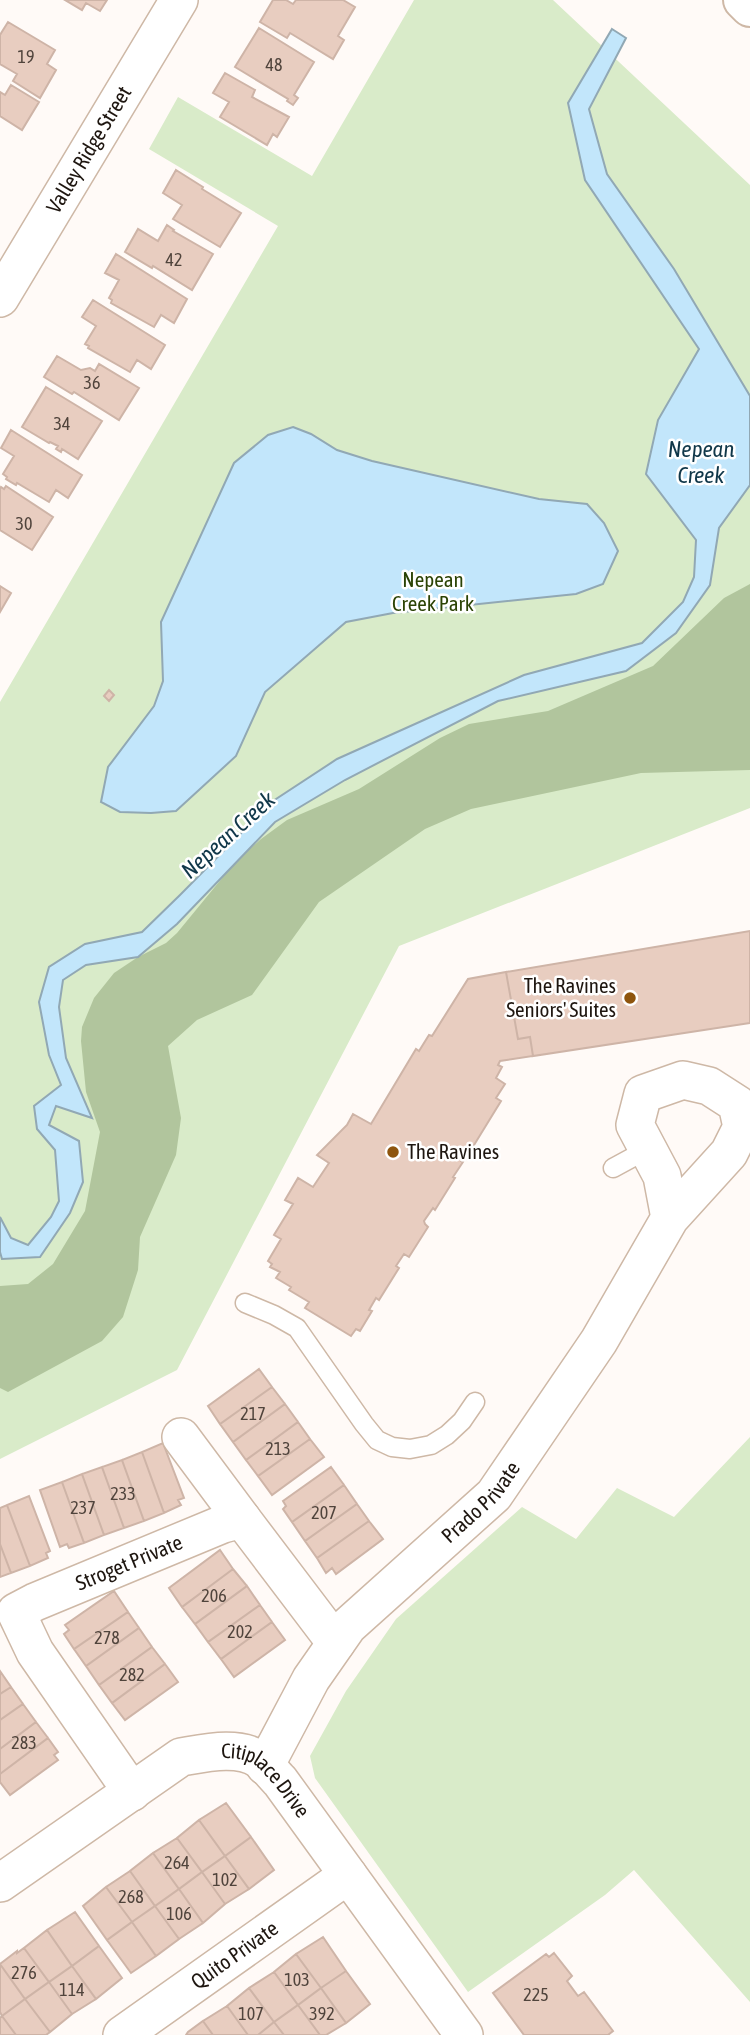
<svg xmlns="http://www.w3.org/2000/svg" width="750" height="2035" font-family="'Asap Condensed',sans-serif">
<style>
.green{fill:#d9ebc9}
.forest{fill:#b1c59d}
.water{fill:#c2e6fb;stroke:#91a8b4;stroke-width:2}
.building{fill:#e8cdc0;stroke:#ceb4a7;stroke-width:2}
.lines{fill:none;stroke-linecap:round;stroke-linejoin:round}
.service-casing{stroke:#ceb8a6;stroke-width:21}
.minor-casing{stroke:#ceb8a6;stroke-width:40}
.primary-casing{stroke:#ceb8a6;stroke-width:42}
.service{stroke:#fff;stroke-width:18}
.minor{stroke:#fff;stroke-width:37}
.primary{stroke:#fff;stroke-width:38}
.poi-dot{fill:#8e550e;stroke:#fff;stroke-width:2.5}
.labels{text-anchor:middle;stroke-width:5;stroke-linejoin:round;paint-order:stroke}
.number-label{font-size:18px;fill:#50443c}
.street-label{font-size:21px;fill:#1e1610;stroke:#fff}
.park-label{font-size:21px;fill:#2b4305;stroke:#fff}
.poi-label{font-size:21px;fill:#1e1610;stroke:#fff;text-anchor:end}
.water-label{font-size:23px;font-style:italic;fill:#103749;stroke:#fff}
</style>
<rect width="100%" height="100%" fill="#fffaf7"/>
<!-- green -->
<path class="green" d="M414,0H553L750,185V808L399,946L177,1370L0,1459V702L278,226L149,149L178,97L312,176Z
M750,1437V2002L634,1870L605,1895L468,1992L315,1778L310,1756L346,1691L396,1619L522,1507L576,1539L617,1488L674,1517Z"/>
<!-- forest -->
<path class="forest" d="M750,584V770L641,773L471,809L425,829L319,902L252,995L197,1020L168,1046L181,1118L176,1155L140,1237L138,1270L123,1317L102,1341L8,1392L0,1388V1286L28,1284L53,1264L85,1211L100,1132L86,1092L81,1041L82,1027L94,998L114,973L138,957L166,943L177,933L237,860L261,839L287,820L359,789L440,738L469,724L548,711L653,666L724,598Z"/>
<!-- water -->
<path class="water" d="M612,29L626,38L589,109L607,174L674,269L750,396V485L719,528L710,585L676,633L626,671L498,701L345,780L275,822L177,924L138,957L86,965L63,980L59,1007L66,1058L92,1118L56,1106L49,1125L79,1141L83,1182L70,1213L40,1257L2,1259L0,1252V1217L11,1238L28,1245L51,1217L59,1201L55,1150L37,1129L34,1106L61,1085L49,1055L39,1002L49,967L85,944L142,932L180,895L273,801L337,759L524,675L642,643L683,602L694,577L696,540L646,474L658,420L699,349L585,180L568,103Z
M293,427L311,434L337,450L372,461L539,499L587,504L604,523L618,551L603,584L576,594L393,613L346,622L265,692L236,756L176,811L151,813L120,812L101,802L108,767L154,706L163,681L161,622L234,463L268,435Z"/>
<!-- building -->
<path class="building" d="M65,0H107L100,11L86,3L82,10Z
M273,0H286L293,4L296,0H343L355,7L338,36L344,40L333,59L290,33L287,38L260,22Z
M8,22L55,50L47,64L56,70L40,98L13,81L17,74L0,64V35Z
M259,28L314,62L294,95L298,98L293,105L287,101L288,99L235,67Z
M225,73L255,90L252,97L289,117L277,137L273,134L267,145L220,117L229,102L213,93Z
M11,85L39,102L22,130L0,116V92L5,95Z
M176,170L203,187L202,189L241,213L220,247L173,219L182,205L163,193Z
M167,225L174,230L173,231L213,254L192,290L153,266L152,268L125,252L138,229L158,241Z
M116,254L187,299L174,323L161,315L154,327L111,303L112,300L109,298L119,280L105,273Z
M93,300L165,345L151,369L137,360L130,372L88,348L89,346L85,344L96,326L82,317Z
M57,356L81,370L90,368L95,371L99,364L139,388L119,420L74,392L72,394L44,377Z
M46,387L102,421L78,459L62,449L61,452L56,449L58,446L50,442L49,443L22,427Z
M11,430L82,475L68,498L56,490L49,502L17,483L16,485L6,479L7,477L3,474L14,456L1,448Z
M6,486L53,517L32,550L0,530V489L1,487L4,489Z
M0,586L11,593L0,612Z
M109,690L114,695L109,701L104,696Z
M750,931V1023L533,1056L530,1037L518,1039L506,972Z
M506,972L518,1039L530,1037L533,1056L500,1061L498,1065L502,1067L496,1078L505,1084L496,1098L501,1101L471,1150L469,1148L461,1161L463,1162L453,1177L455,1178L435,1210L433,1208L424,1221L425,1224L428,1227L409,1257L404,1254L396,1266L399,1268L379,1300L376,1298L369,1310L372,1311L360,1331L356,1329L351,1336L305,1308L309,1302L289,1290L291,1287L276,1278L280,1272L270,1267L272,1264L268,1261L281,1239L274,1235L293,1204L285,1200L298,1178L313,1187L329,1163L317,1155L347,1125L353,1114L371,1124L416,1049L419,1051L429,1035L432,1036L468,979Z
M259,1369L272,1387L220,1424L208,1406Z
M272,1387L285,1404L233,1442L220,1424Z
M285,1404L298,1422L246,1460L233,1442Z
M298,1422L310,1439L258,1476L246,1460Z
M310,1439L324,1457L272,1495L258,1476Z
M163,1443L184,1498L178,1500L181,1505L164,1513L142,1452Z
M142,1452L164,1513L144,1521L122,1460Z
M122,1460L144,1521L124,1528L102,1467Z
M102,1467L124,1528L104,1535L82,1474Z
M331,1467L344,1485L292,1522L283,1509L286,1506L283,1501Z
M82,1474L104,1535L84,1543L62,1482Z
M62,1482L84,1543L69,1548L67,1544L60,1547L40,1490Z
M344,1485L357,1504L305,1541L292,1522Z
M29,1496L50,1551L46,1553L48,1558L30,1566L7,1505Z
M357,1504L369,1521L317,1558L305,1541Z
M7,1505L30,1566L11,1573L0,1544V1508Z
M369,1521L383,1539L336,1574L332,1568L326,1573L317,1558Z
M0,1544L11,1573L0,1577Z
M220,1550L233,1569L182,1607L169,1588Z
M233,1569L247,1586L195,1624L182,1607Z
M247,1586L260,1605L208,1642L195,1624Z
M114,1591L128,1612L74,1649L64,1634L69,1630L65,1625Z
M260,1605L272,1622L221,1659L208,1642Z
M128,1612L139,1628L86,1666L74,1649Z
M272,1622L285,1640L234,1677L221,1659Z
M139,1628L152,1647L99,1685L86,1666Z
M152,1647L165,1664L112,1703L99,1685Z
M165,1664L178,1682L125,1720L112,1703Z
M0,1671L11,1687L0,1694Z
M11,1687L23,1704L0,1720V1694Z
M23,1704L36,1722L0,1749V1720Z
M36,1722L48,1738L0,1774V1749Z
M48,1738L58,1752L54,1755L58,1760L10,1795L0,1782V1774Z
M226,1803L251,1837L225,1856L199,1820Z
M199,1820L225,1856L202,1872L177,1838Z
M251,1837L274,1870L249,1889L225,1856Z
M177,1838L202,1872L179,1889L153,1853Z
M153,1853L179,1889L155,1906L130,1871Z
M225,1856L249,1889L225,1904L202,1872Z
M130,1871L155,1906L132,1922L106,1887Z
M202,1872L225,1904L203,1923L179,1889Z
M106,1887L132,1922L107,1940L83,1906Z
M179,1889L203,1923L179,1939L155,1906Z
M155,1906L179,1939L156,1956L132,1922Z
M75,1912L99,1946L72,1966L47,1930Z
M132,1922L156,1956L131,1973L107,1940Z
M47,1930L72,1966L49,1982L24,1948Z
M323,1937L346,1971L321,1988L296,1954Z
M99,1946L122,1978L96,1999L72,1966Z
M24,1948L49,1982L25,1999L0,1964L17,1951V1953Z
M554,1953L572,1976L567,1981L578,1996L584,1992L613,2031L608,2035H524L493,1993L546,1954L549,1957Z
M296,1954L321,1988L298,2005L274,1972Z
M0,1964L25,1999L2,2016L0,2012Z
M72,1966L96,1999L72,2014L49,1982Z
M346,1971L370,2004L346,2023L321,1988Z
M274,1972L298,2005L274,2022L249,1988Z
M49,1982L72,2014L50,2032L25,1999Z
M249,1988L274,2022L258,2035H248L227,2006Z
M321,1988L346,2023L326,2035H320L298,2005Z
M25,1999L50,2032L46,2035H16L2,2016Z
M298,2005L320,2035H284L274,2022Z
M227,2006L248,2035H213L203,2021Z
M2,2016L16,2035H0V2018Z
M203,2021L213,2035H186L188,2032Z
M274,2022L284,2035H258Z"/>
<g class="lines">
<!-- service casing -->
<g class="service-casing">
<path id="service" d="M613,1168L648,1149
M245,1303L274,1315L297,1328L364,1424L377,1440L392,1447L410,1449L431,1445L447,1435L462,1421L475,1402"/>
</g>
<!-- minor casing -->
<g class="minor-casing">
<g id="minor">
<path id="s1" d="M0,298L179,0"/>
<path d="M181,1437L242,1519"/>
<path id="s2" d="M265,1766L311,1679L348,1626L494,1495L599,1341L670,1218L729,1153L742,1127L737,1104L709,1086L683,1080L643,1094L635,1125L662,1176L670,1218"/>
<path id="s3" d="M132,1792L35,1652L16,1612L35,1602L223,1524L242,1519L336,1643"/>
<path id="s4" d="M0,1883L181,1757C205,1753 239,1745 260,1760C267,1766 274,1775 280,1781L464,2035"/>
<path id="s5" d="M122,2035L348,1875"/>
</g>
</g>
<!-- primary casing -->
<g class="primary-casing">
<path id="primary" d="M743,0L750,7"/>
</g>
<!-- service -->
<use href="#service" class="service"/>
<!-- minor -->
<use href="#minor" class="minor"/>
<!-- primary -->
<use href="#primary" class="primary"/>
</g>
<!-- markers -->
<g class="poi-dot">
<circle cx="630" cy="998" r="7"/>
<circle cx="393" cy="1152" r="7"/>
</g>
<g class="labels">
<!-- number labels -->
<g class="number-label">
<text x="26" y="63">19</text>
<text x="274" y="71">48</text>
<text x="174" y="266">42</text>
<text x="92" y="389">36</text>
<text x="62" y="430">34</text>
<text x="24" y="530">30</text>
<text x="253" y="1420">217</text>
<text x="278" y="1455">213</text>
<text x="123" y="1500">233</text>
<text x="83" y="1514">237</text>
<text x="324" y="1519">207</text>
<text x="214" y="1602">206</text>
<text x="240" y="1638">202</text>
<text x="107" y="1644">278</text>
<text x="132" y="1681">282</text>
<text x="24" y="1749">283</text>
<text x="177" y="1869">264</text>
<text x="225" y="1886">102</text>
<text x="131" y="1903">268</text>
<text x="179" y="1920">106</text>
<text x="24" y="1979">276</text>
<text x="297" y="1986">103</text>
<text x="72" y="1996">114</text>
<text x="536" y="2001">225</text>
<text x="251" y="2020">107</text>
<text x="322" y="2020">392</text>
</g>
<!-- street labels -->
<g class="street-label">
<text dy="7" stroke="none"><textPath href="#s1" startOffset="173">Valley Ridge Street</textPath></text>
<text dy="7" stroke="none"><textPath href="#s2" startOffset="345">Prado Private</textPath></text>
<text dy="7" stroke="none"><textPath href="#s3" startOffset="338">Stroget Private</textPath></text>
<text dy="7" stroke="none"><textPath href="#s4" startOffset="317">Citiplace Drive</textPath></text>
<text dy="7" stroke="none"><textPath href="#s5" startOffset="138">Quito Private</textPath></text>
</g>
<!-- park labels -->
<g class="park-label">
<text x="433" y="587">Nepean<tspan x="433" dy="24">Creek Park</tspan></text>
</g>
<!-- poi labels -->
<g class="poi-label">
<text x="616" y="993">The Ravines<tspan x="616" dy="24">Seniors' Suites</tspan></text>
<text x="407" y="1159" text-anchor="start">The Ravines</text>
</g>
<!-- water labels -->
<g class="water-label">
<text x="701" y="457">Nepean<tspan x="701" dy="26">Creek</tspan></text>
<text transform="translate(228 835) rotate(-42)" y="8">Nepean Creek</text>
</g>
</g>
</svg>
